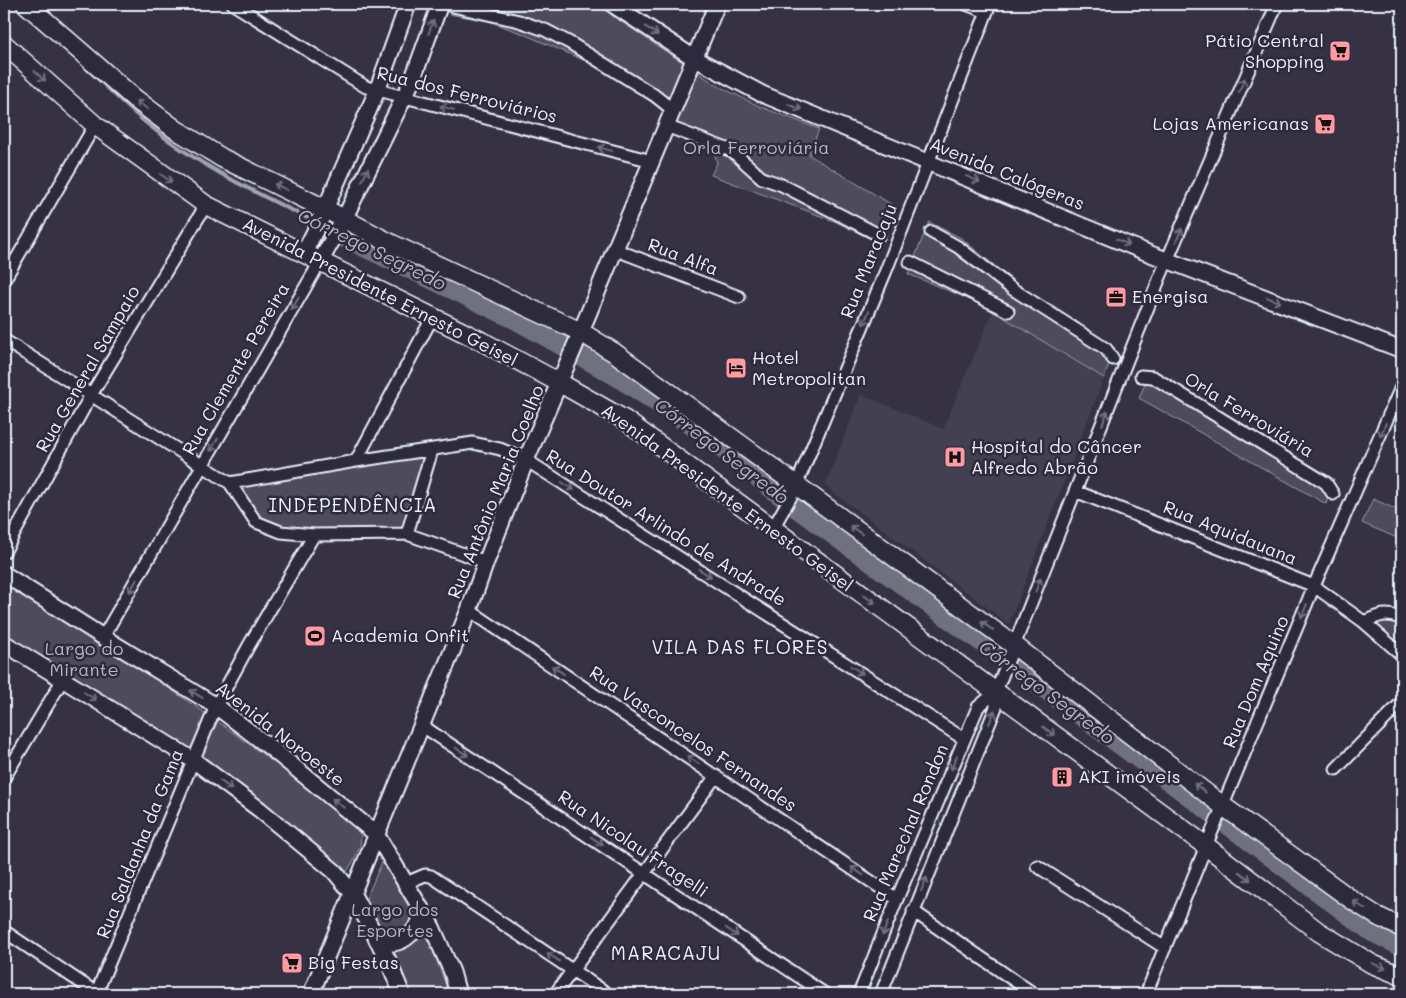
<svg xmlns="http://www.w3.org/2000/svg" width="1406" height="998" font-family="Mali,sans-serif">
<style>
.built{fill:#433f51}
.green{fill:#4d4b5c;stroke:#9a9eaa}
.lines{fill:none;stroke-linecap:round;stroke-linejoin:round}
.stream{stroke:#a0a4af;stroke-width:4}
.river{stroke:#70717f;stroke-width:21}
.street-casing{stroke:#e8f1f8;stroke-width:15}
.secondary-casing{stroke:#e8f1f8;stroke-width:19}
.primary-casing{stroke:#e8f1f8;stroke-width:21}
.street{stroke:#2f2a3d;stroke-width:11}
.secondary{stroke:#2f2a3d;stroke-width:15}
.primary{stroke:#2f2a3d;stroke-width:18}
.oneway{stroke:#70707e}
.labels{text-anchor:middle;stroke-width:5;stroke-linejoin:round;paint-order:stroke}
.poi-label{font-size:18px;fill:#e8f1f8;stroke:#2f2a3d;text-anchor:start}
.street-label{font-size:18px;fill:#e8f1f8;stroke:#2f2a3d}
.park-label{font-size:18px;fill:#b2b7c1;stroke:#2f2a3d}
.water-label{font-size:19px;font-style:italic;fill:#b2b7c2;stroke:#2f2a3d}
.neighbourhood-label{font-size:19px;letter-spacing:1px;fill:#e8f1f8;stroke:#2f2a3d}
</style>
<rect width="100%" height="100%" fill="#363244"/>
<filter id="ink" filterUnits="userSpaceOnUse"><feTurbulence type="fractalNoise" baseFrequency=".02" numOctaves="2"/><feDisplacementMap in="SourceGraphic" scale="10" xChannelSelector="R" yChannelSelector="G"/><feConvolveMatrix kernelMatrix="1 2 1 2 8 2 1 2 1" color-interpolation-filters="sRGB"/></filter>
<g filter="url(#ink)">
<!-- built -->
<path class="built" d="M993,311L1104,378L1009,624L825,486L861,394L943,429Z"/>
<!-- green -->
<path class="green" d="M453,4H599L610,11L611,15L718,86L761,107L819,129L809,155L894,206L879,243L834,221L711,175L717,163L713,148L685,136L653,99L602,68L521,33L488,21L449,14Z
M929,222L961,238L1023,289L1115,348L1104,378L981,304L908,274Z
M1151,369L1334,479L1326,504L1139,398Z
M432,450L407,534L314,535L256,522L230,483Z
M1373,499L1402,512V540L1362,523Z
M4,584L102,642L221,724L279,766L343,816L355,827L361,836L360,846L354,860L345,875C307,834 262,802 216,771C147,724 75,682 4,638Z
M1380,616L1402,625V647L1378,625L1377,619Z
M382,862C412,896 434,951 449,994H408L365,901Z"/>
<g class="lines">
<!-- stream -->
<path class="stream" d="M87,69C108,87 127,108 149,125C198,166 259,194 316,222"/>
<!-- river -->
<path class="river" d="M332,231L516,319L616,375L703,432L792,504L984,643L1372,931L1402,946"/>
<!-- street casing -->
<g class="street-casing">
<path id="street" d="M233,4L366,87L652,161
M444,4L519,21L545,30L570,43L654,95L673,110
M966,4L987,12
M666,126L732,151L762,178L782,185L879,235
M931,232L958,247L1011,288L1106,349L1113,359
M614,249L739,297
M910,262L1008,311
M4,280L95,125
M4,340L230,483L356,461L473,443L500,449L526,460L964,739
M1141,376L1153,377L1326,483L1333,494
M356,461L432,318
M230,483L256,522L281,532L314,535L407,534L486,562
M1075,491L1314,586L1364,622L1402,655
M773,528L793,493L885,273L990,4
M407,534L432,450
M4,552L91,395L206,205
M469,610L897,899
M1364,622C1379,615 1386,612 1402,619
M103,637L320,262
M421,725L825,994
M1336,769L1402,702
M4,778L63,679
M1037,866L1165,948
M406,883L425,875L431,876L608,994
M913,911L1034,994
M4,931L98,994
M96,994L216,706L248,647L314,535
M555,994L716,776
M859,994L897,899L978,707L996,692L998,686L1160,277L1277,4
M881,994L996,707V692
M1146,994L1206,846L1314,586L1402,385"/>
</g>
<!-- secondary casing -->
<g class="secondary-casing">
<path id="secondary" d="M612,4L694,58L762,94L1148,253L1402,350
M304,253L319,223L377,91L408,4
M320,262L344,219L412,81L440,4
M4,574L103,637L216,706L272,749L376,834L432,927L452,972L458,994
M4,643L193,760L259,809L334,871L352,893L368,922L388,960L402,994
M377,940C398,950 417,934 423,913
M311,994L469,610L486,562L526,460L574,348L717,4"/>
</g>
<!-- primary casing -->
<g class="primary-casing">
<path id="primary" d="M26,4L134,98L175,129L222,158L325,209L392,244L581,332L615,353L780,473L1015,646L1223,806L1352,900L1377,916L1402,928
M4,44L95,125L206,205L485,343L560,383L625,420L1206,846L1319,932L1372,964L1402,976"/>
</g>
<!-- street -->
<use href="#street" class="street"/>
<!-- secondary -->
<use href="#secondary" class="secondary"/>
<!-- primary -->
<use href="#primary" class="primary"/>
</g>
<!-- one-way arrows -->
<defs><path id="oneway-shaft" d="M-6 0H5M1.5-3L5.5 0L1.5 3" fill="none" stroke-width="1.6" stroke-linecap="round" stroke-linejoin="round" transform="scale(1.25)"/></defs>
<g class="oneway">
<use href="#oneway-shaft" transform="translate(431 27) rotate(-69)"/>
<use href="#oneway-shaft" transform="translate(652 31) rotate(33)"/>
<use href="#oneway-shaft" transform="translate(40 76) rotate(42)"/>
<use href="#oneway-shaft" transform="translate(1242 85) rotate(-67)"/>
<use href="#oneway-shaft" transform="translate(142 105) rotate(-143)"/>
<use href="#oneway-shaft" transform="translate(795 107) rotate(22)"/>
<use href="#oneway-shaft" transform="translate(447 108) rotate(-165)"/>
<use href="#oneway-shaft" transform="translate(605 149) rotate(-165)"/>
<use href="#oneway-shaft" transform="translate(365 175) rotate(-64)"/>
<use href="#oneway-shaft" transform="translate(166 178) rotate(35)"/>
<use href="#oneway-shaft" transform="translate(973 179) rotate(23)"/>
<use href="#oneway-shaft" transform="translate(281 187) rotate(-154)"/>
<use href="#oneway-shaft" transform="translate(1179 235) rotate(-67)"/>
<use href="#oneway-shaft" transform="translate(1123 242) rotate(23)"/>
<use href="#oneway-shaft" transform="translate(1274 300) rotate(21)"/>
<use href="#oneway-shaft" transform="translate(295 304) rotate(120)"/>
<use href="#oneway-shaft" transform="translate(866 318) rotate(113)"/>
<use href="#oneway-shaft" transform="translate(1105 418) rotate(-68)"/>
<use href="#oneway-shaft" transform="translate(1383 430) rotate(113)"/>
<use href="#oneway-shaft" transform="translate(214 445) rotate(120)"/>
<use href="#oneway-shaft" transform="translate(568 486) rotate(32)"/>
<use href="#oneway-shaft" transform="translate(856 530) rotate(-144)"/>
<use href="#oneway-shaft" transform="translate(705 573) rotate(32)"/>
<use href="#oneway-shaft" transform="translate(1038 585) rotate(-69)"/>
<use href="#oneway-shaft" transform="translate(133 586) rotate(120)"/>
<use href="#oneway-shaft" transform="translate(869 599) rotate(36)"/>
<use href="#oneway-shaft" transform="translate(1304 611) rotate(113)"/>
<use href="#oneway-shaft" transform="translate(987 626) rotate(-144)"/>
<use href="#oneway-shaft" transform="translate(558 670) rotate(-146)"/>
<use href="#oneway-shaft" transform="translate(857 670) rotate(32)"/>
<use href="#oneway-shaft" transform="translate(196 694) rotate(-149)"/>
<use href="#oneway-shaft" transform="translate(90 696) rotate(32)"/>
<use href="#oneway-shaft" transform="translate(992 717) rotate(-68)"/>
<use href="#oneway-shaft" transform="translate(1049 731) rotate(36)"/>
<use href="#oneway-shaft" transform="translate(462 752) rotate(33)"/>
<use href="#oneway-shaft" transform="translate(693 760) rotate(-146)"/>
<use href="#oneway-shaft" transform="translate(954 763) rotate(113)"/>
<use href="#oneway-shaft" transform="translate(226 785) rotate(36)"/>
<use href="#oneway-shaft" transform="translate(1200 788) rotate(-142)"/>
<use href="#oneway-shaft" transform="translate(338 803) rotate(-141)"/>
<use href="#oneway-shaft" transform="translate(597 841) rotate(33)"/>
<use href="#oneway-shaft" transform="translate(857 871) rotate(-146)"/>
<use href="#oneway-shaft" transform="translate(1245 876) rotate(37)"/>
<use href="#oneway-shaft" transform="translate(924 884) rotate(-68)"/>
<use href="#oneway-shaft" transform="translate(1359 905) rotate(-148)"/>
<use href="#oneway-shaft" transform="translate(885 929) rotate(112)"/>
<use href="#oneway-shaft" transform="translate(732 932) rotate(34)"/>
<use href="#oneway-shaft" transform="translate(553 957) rotate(-146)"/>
<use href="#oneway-shaft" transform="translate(1379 966) rotate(23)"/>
</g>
</g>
<!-- icons -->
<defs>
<g id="supermarket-square" transform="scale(1.125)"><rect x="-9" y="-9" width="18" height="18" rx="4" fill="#ff9aa2" stroke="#2f2a3d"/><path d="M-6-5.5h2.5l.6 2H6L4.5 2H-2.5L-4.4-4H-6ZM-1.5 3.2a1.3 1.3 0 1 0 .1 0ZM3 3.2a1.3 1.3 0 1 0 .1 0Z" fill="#111"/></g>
<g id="office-square" transform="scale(1.125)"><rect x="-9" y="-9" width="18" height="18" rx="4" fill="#ff9aa2" stroke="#2f2a3d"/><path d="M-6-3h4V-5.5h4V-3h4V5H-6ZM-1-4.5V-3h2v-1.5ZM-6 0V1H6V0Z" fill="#111"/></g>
<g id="hotel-square" transform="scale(1.125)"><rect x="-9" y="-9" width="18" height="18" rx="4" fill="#ff9aa2" stroke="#2f2a3d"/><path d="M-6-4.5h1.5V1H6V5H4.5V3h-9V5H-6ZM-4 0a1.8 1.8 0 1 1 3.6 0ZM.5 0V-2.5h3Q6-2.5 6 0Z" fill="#111"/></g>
<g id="hospital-square" transform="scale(1.125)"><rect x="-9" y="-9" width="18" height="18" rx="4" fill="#ff9aa2" stroke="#2f2a3d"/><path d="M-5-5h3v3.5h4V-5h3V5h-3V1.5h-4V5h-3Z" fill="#111"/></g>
<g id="stadium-square" transform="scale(1.125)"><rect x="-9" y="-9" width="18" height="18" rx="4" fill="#ff9aa2" stroke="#2f2a3d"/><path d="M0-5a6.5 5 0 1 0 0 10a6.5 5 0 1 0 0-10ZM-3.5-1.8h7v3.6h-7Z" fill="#111"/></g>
<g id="building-square" transform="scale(1.125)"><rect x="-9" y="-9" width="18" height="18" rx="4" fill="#ff9aa2" stroke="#2f2a3d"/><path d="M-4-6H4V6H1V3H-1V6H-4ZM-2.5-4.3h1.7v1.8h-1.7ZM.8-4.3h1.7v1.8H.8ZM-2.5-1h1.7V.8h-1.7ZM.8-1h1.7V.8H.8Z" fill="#111"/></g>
</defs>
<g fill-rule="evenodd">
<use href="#supermarket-square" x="1340" y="51"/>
<use href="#supermarket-square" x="1325" y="124"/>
<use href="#office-square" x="1116" y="297"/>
<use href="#hotel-square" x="736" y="368"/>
<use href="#hospital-square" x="955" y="457"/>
<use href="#stadium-square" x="315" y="636"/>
<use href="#building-square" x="1062" y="777"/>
<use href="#supermarket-square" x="292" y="963"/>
</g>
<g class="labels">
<!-- poi labels -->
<g class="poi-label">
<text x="1324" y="47" text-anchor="end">Pátio Central<tspan x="1324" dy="21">Shopping</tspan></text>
<text x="1309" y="130" text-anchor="end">Lojas Americanas</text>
<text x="1132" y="303">Energisa</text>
<text x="752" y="364">Hotel<tspan x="752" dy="21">Metropolitan</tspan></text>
<text x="971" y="453">Hospital do Câncer<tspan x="971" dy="21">Alfredo Abrão</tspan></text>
<text x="331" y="642">Academia Onfit</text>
<text x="1078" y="783">AKI imóveis</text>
<text x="308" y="969">Big Festas</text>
</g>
<!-- street labels -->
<g class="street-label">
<text transform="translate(467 95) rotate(14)" y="6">Rua dos Ferroviários</text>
<text transform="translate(1007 174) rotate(22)" y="6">Avenida Calógeras</text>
<text transform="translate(683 257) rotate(21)" y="6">Rua Alfa</text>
<text transform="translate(869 261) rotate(-68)" y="6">Rua Maracaju</text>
<text transform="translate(380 292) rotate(27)" y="6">Avenida Presidente Ernesto Geisel</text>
<text transform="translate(88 369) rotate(-60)" y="6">Rua General Sampaio</text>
<text transform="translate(236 369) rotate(-60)" y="6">Rua Clemente Pereira</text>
<text transform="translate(1249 415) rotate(31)" y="6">Orla Ferroviária</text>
<text transform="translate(496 492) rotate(-68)" y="6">Rua Antônio Maria Coelho</text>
<text transform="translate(727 498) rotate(36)" y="6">Avenida Presidente Ernesto Geisel</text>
<text transform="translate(666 528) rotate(32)" y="6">Rua Doutor Arlindo de Andrade</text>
<text transform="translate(1230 533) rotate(22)" y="6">Rua Aquidauana</text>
<text transform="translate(1256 682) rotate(-67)" y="6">Rua Dom Aquino</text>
<text transform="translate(280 734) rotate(38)" y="6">Avenida Noroeste</text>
<text transform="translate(693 739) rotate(34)" y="6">Rua Vasconcelos Fernandes</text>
<text transform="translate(906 833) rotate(-67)" y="6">Rua Marechal Rondon</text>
<text transform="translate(140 844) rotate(-68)" y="6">Rua Saldanha da Gama</text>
<text transform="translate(633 844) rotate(34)" y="6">Rua Nicolau Fragelli</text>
</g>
<!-- park labels -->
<g class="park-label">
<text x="756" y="154">Orla Ferroviária</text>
<text x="84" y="655">Largo do<tspan x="84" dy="21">Mirante</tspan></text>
<text x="395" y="916">Largo dos<tspan x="395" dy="21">Esportes</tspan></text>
</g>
<!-- water labels -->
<g class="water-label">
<text transform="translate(372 249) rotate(26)" y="7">Córrego Segredo</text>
<text transform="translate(722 451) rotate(37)" y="7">Córrego Segredo</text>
<text transform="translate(1047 692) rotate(36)" y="7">Córrego Segredo</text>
</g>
<!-- neighbourhood labels -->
<g class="neighbourhood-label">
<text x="353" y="512">INDEPENDÊNCIA</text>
<text x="740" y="654">VILA DAS FLORES</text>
<text x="666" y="960">MARACAJU</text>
</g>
</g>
<!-- margin -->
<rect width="1406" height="998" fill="none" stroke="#2f2a3d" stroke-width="20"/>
<rect x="10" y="10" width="1386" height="978" fill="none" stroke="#e8f1f8" stroke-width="2" filter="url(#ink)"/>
</svg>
